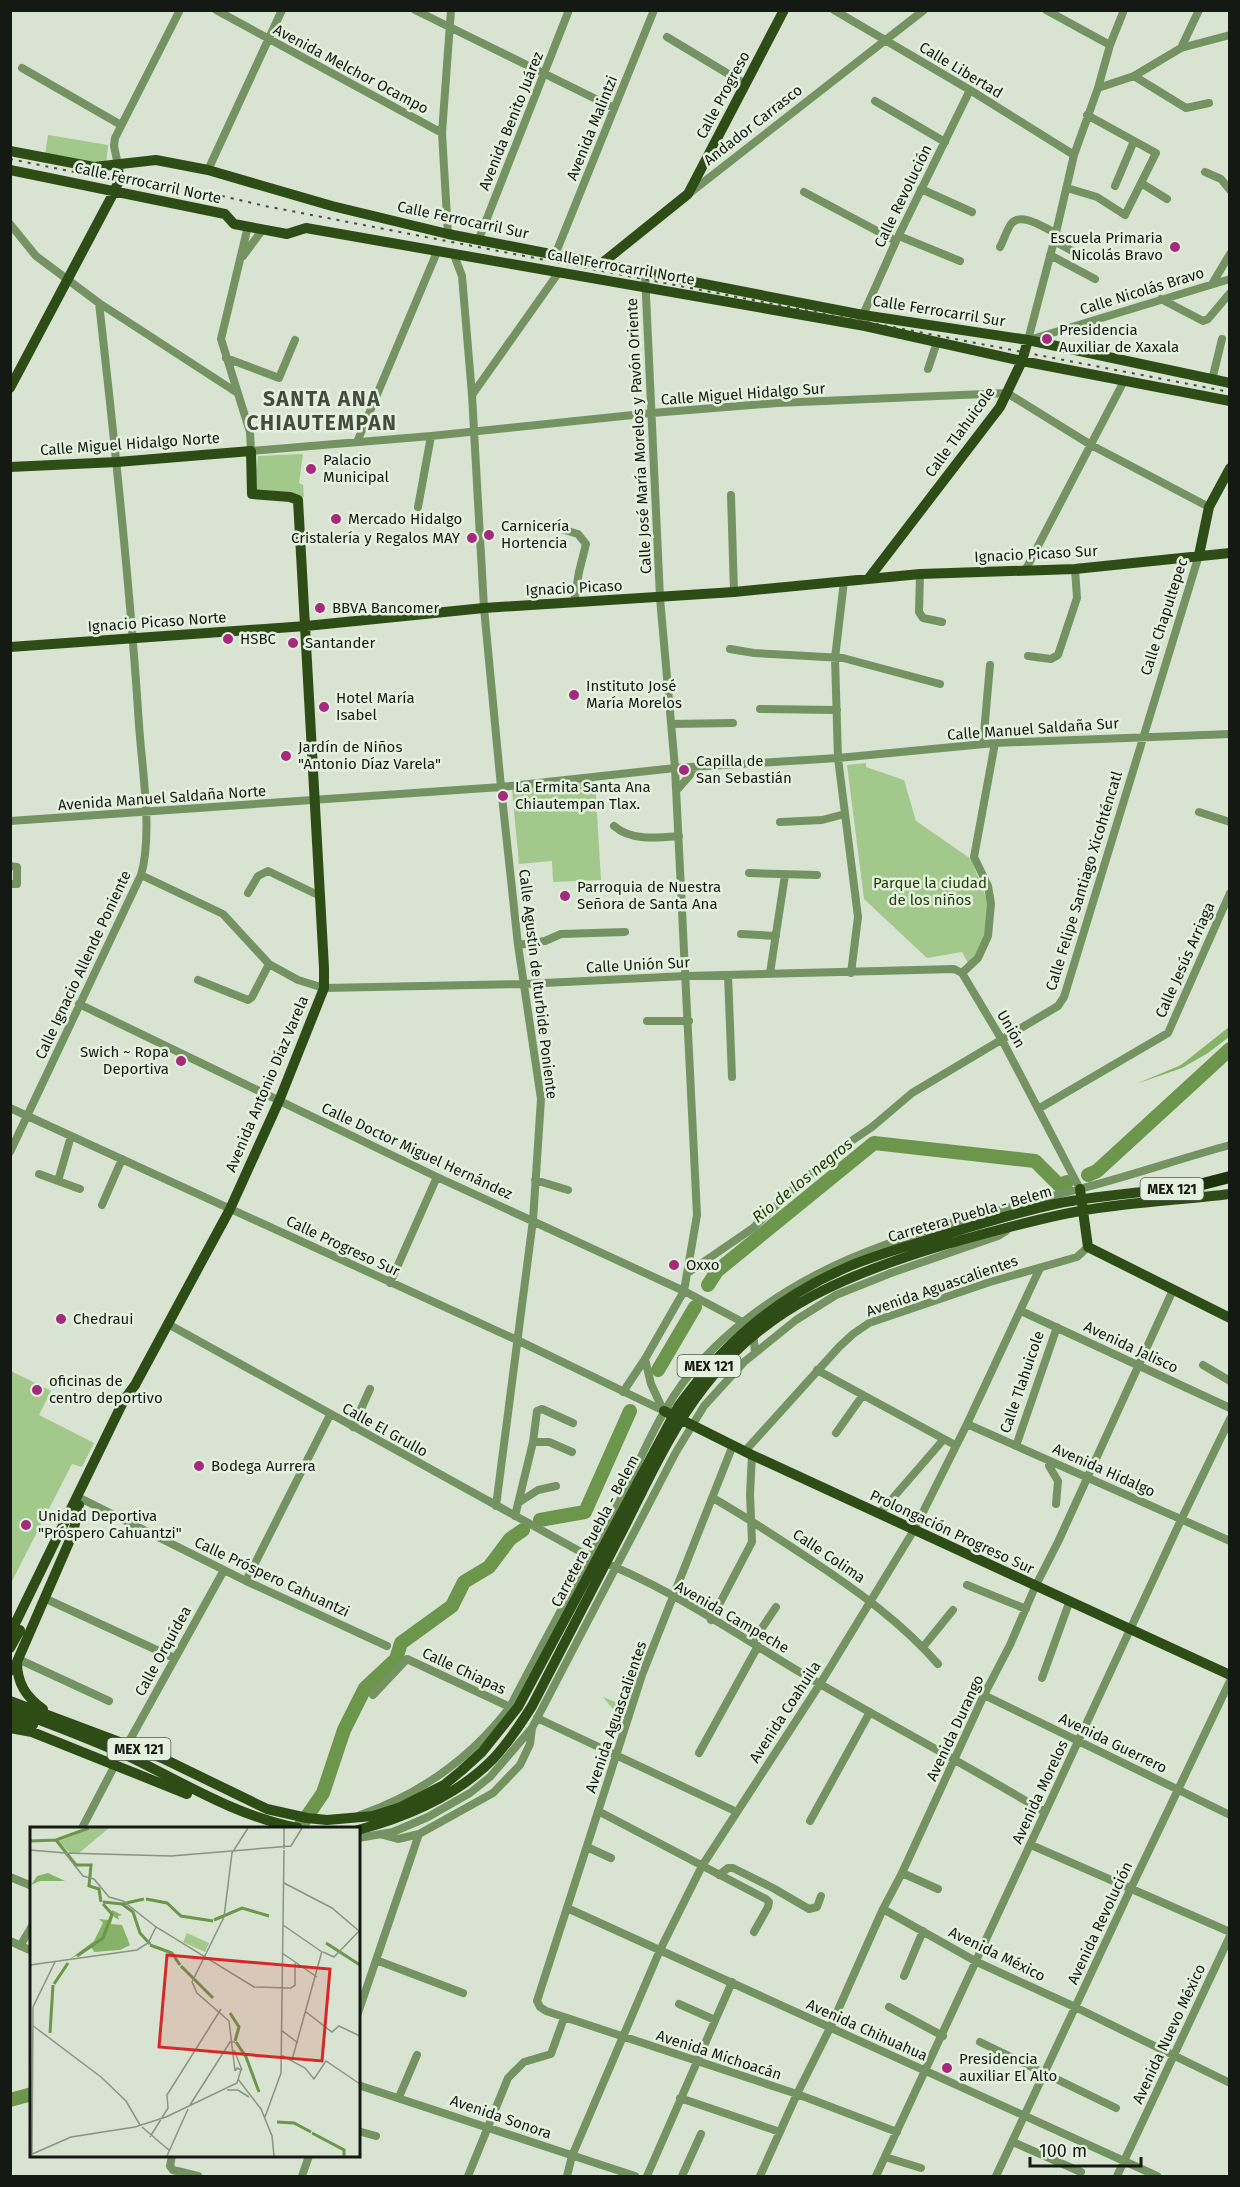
<svg xmlns="http://www.w3.org/2000/svg" width="1240" height="2187" font-family="'Fira Sans',sans-serif">
<style>
.green{fill:#a3c88b}
.forest{fill:#86b368}
.lines{fill:none;stroke-linecap:round;stroke-linejoin:round}
.river{stroke:#6b964c;stroke-width:14}
.minor{stroke:#759362;stroke-width:8}
.major{stroke:#2e4d16;stroke-width:10}
.highway{stroke:#1c320a;stroke-width:12}
.rail{stroke:#454b42;stroke-width:2;stroke-dasharray:3 6;stroke-linecap:butt}
.poi-dot{fill:#a52a7e;stroke:#e5f1df;stroke-width:2}
.labels{text-anchor:middle;stroke-width:5;stroke-linejoin:round;paint-order:stroke}
.shield{fill:#e5f1df;stroke:#535a50;stroke-width:1.5}
.shield-label{font-size:14px;font-weight:bold;fill:#151913}
.street-label{font-size:15px;fill:#151913;stroke:#e5f1df}
.poi-label{font-size:15px;fill:#151913;stroke:#e5f1df;text-anchor:start}
.park-label{font-size:15px;fill:#223e07;stroke:#e5f1df}
.water-label{font-size:16px;font-style:italic;fill:#1f3b04;stroke:#e5f1df}
.district-label{font-size:21px;font-weight:bold;letter-spacing:1.5px;fill:#434c3d;stroke:#e5f1df}
.inset-river{fill:none;stroke:#6b964c;stroke-width:3}
.inset-road{fill:none;stroke:#8a9385;stroke-width:1.5}
.view{fill:#d62828;fill-opacity:0.15;stroke:#d62828;stroke-width:3}
.inset-edge{fill:none;stroke:#151913;stroke-width:3}
</style>
<rect width="100%" height="100%" fill="#d8e4d1"/>
<!-- green -->
<path class="green" d="M48,135L108,145L106,165L45,155Z
M303,454L299,483L303,485L304,497L253,492L258,456Z
M866,763V767L904,780L916,821L971,859L989,905L985,938L977,956L968,963L962,952L927,958L864,899L847,765Z
M595,780L601,880L553,882L552,861L519,864L512,789Z
M11,1371L51,1391L39,1415L94,1443L82,1467L72,1464L11,1583Z
M603,1697L626,1706L625,1710L621,1713L628,1718L616,1713Z"/>
<!-- forest -->
<path class="forest" d="M1229,1027V1037L1208,1053L1182,1068L1136,1084L1181,1065Z"/>
<g class="lines">
<!-- river -->
<path class="river" d="M1088,1175L1097,1171L1230,1049
M708,1285L717,1271L874,1143L1035,1161L1059,1185L1067,1182
M658,1370L695,1307
M540,1520L585,1512L630,1411
M299,1828L323,1793L344,1730L365,1688L396,1659L401,1643L452,1606L464,1582L489,1567L510,1539L523,1530
M10,2100L32,2094"/>
<!-- minor -->
<path class="minor" d="M216,10L442,133
M415,10L614,108
M834,10L970,90L1074,155
M1046,10L1110,45
M667,37L745,84
M1181,48L1199,10
M22,68L121,125
M1134,76L1186,108L1209,103
M1098,88L1134,76L1181,48L1230,35
M875,101L945,142
M118,165L114,146L115,138L180,10
M208,170L282,10
M1205,172L1221,179L1230,190
M1141,183L1167,199
M1115,186L1134,141
M1067,188L1097,197L1125,215L1156,153L1087,115
M921,189L972,212
M691,192L924,10
M804,192L896,241
M10,224L36,256L99,303L236,392
M248,226L221,339L250,432L251,451L431,436L652,413L777,403L1007,393L1091,445L1209,507
M448,234L442,133L451,10
M899,236L960,261
M478,241L569,10
M1054,241L1078,254
M1000,247C1004,240 1006,231 1011,224C1021,211 1044,228 1056,233
M454,255L462,276L472,395L484,608L501,787L518,945L541,1099L533,1220L496,1506
M555,255L654,10
M1050,255L1095,279
M243,256L263,229
M1212,284L1230,254
M1161,299L1203,321L1208,319L1230,293
M863,315L896,241L970,90
M1028,340L1054,241L1074,155L1098,88L1110,45L1124,10
M1029,340L1230,279
M226,358L279,378L295,340
M928,369L937,342
M1212,380L1222,339
M472,395L559,272
M357,442L437,252
M731,495L734,592
M418,507L431,436
M551,526L578,534L586,544L579,572L574,603
M1026,569L1124,381
M920,574L919,612L923,618L942,622
M844,581L835,658L838,758L858,917L851,973
M730,649L754,653L843,658L940,684
M1028,656L1051,659L1058,655L1077,598L1075,569
M760,709L837,710
M671,724L733,723
M983,744L990,665
M677,790L697,767
M1199,812L1230,822
M10,821L501,787L675,768L838,758L995,743L1230,734
M780,822L822,820L845,814
M614,826C631,841 657,838 679,836
M10,866L17,867V884H10
M749,873L817,875
M141,875L223,914L269,964L298,980L324,988L524,984L686,976L954,969L962,973L1002,1040L1080,1189
M248,893L258,876L268,871L320,896
M741,934L776,936
M518,945L545,941L561,934L625,932
M770,973L785,875
M962,973L978,958L988,936L991,904L988,886L974,857L995,743
M728,975L732,1077
M198,980L248,1000L252,997L269,964
M79,1004L437,1177L684,1291L748,1325L753,1331L755,1352
M647,1021H689
M10,1108L517,1340L664,1411L669,1410
M1038,1109L1168,1033L1230,893
M10,1152L141,875C153,834 142,769 139,725C130,584 115,444 99,303
M39,1174L80,1189
M535,1180L568,1190
M58,1181L71,1136
M102,1205L122,1159
M689,1272L753,1228L793,1189L841,1148L872,1127L912,1093L1058,1006L1064,997L1199,555
M390,1283L437,1177
M1021,1311L1230,1408
M168,1324L590,1557C672,1587 745,1641 820,1684C895,1727 971,1768 1045,1812
M645,1359L651,1384L664,1412
M1203,1365L1230,1381
M817,1370L955,1445
M623,1392L645,1359L684,1291L697,1215L675,768L660,598L645,274
M967,1424L1230,1541
M353,1427L370,1389
M836,1433L863,1395
M533,1442H549L572,1452
M733,1445L642,1675L537,2001L540,2007L546,2011L797,2094L897,2132
M1016,1446L1057,1327
M745,1451L839,1347L853,1334L869,1323L990,1282L1077,1257L1088,1247
M1049,1461V1466L1058,1481L1056,1504
M713,1498C748,1518 781,1540 814,1562C859,1592 902,1623 938,1664
M82,1499L246,1581L387,1646
M518,1503L538,1490L556,1486
M879,1514L944,1439
M515,1516L533,1442L537,1411L542,1409L573,1423
M246,1581L330,1415
M967,1585L1026,1609
M44,1598L174,1658
M711,1620L752,1542L750,1494L752,1455
M752,1643L776,1607
M923,1647L953,1610
M18,1659L109,1701
M1042,1678L1069,1603
M373,1695L407,1659L510,1707
M984,1695L1230,1815
M537,1718L737,1812
M127,1745L224,1570
M699,1753L758,1646
M598,1811L766,1899L769,1902L768,1907L754,1932
M360,1815C421,1794 471,1758 510,1707C545,1639 582,1572 618,1504C640,1461 659,1412 689,1375C789,1255 936,1227 1079,1189C1130,1176 1179,1159 1230,1145
M810,1821L870,1712
M82,1828L115,1765
M383,1835L398,1839L419,1834L493,1793L520,1765L530,1744L532,1728
M358,1838L393,1832L428,1817L470,1793L490,1777L532,1728L676,1452L704,1406L744,1362L796,1320L836,1295L891,1273L998,1236L1006,1231
M1031,1845L1230,1932
M587,1847L611,1858
M902,1873L938,1889
M719,1875L728,1868H733L773,1888L809,1909L817,1907L821,1896
M10,1877L32,1886
M567,1908L1157,2176
M883,1909L977,1962L1075,2007L1230,2083
M10,1941L32,1951
M20,1946L32,1926
M376,1960L463,1993
M904,1976L923,1931
M679,2004L715,2020
M889,2007L943,2036
M358,2013L419,1834
M980,2042L1116,2108
M358,2085L635,2176
M399,2097L417,2055
M680,2098L780,2132
M358,2131L376,2136
M1013,2142L1081,2172
M172,2156L170,2166L173,2170L198,2176
M885,2157L921,2168
M302,2176L309,2156
M468,2176L508,2078L524,2062L551,2054L564,2018
M567,2176L572,2156L660,1950L702,1866L820,1684L914,1530L967,1424L1040,1268
M647,2176L732,1982
M682,2176L701,2134
M760,2176L797,2094L830,2028L883,1909L902,1873L984,1695L1010,1645L1035,1587L1058,1542L1173,1290
M876,2176L1181,1520L1230,1419
M996,2176L1131,1888L1230,1681
M1117,2176L1230,1936"/>
<!-- major -->
<path class="major" d="M10,151L94,167L156,160L208,170L332,206L448,234L863,315L1028,340L1230,383
M10,170L225,214L234,224L287,234L306,228L865,326L1022,361L1230,401
M601,264L688,194L784,10
M10,388L114,192L119,181L118,165
M10,467L117,462L251,451L252,494L290,497L298,500L324,968V988L279,1101L230,1209L135,1385L124,1400L10,1634
M1199,555L1209,507L1230,468
M869,578L1000,407L1022,361L1028,340
M10,647L306,626L484,608L734,592L920,574L1075,569L1230,553
M1080,1189L1088,1247L1230,1318
M664,1411L752,1455L1230,1675
M10,1648L20,1630
M17,1662C17,1683 26,1697 43,1709
M10,1671L16,1664L73,1533L79,1505
M10,1701L162,1758L267,1809L307,1818L327,1820L373,1816L401,1807L444,1785L461,1771L482,1752L518,1707L678,1407C721,1346 773,1300 843,1269C871,1256 903,1248 933,1238C973,1226 1014,1213 1055,1204C1103,1194 1152,1192 1199,1186
M10,1709C51,1724 91,1739 130,1757C186,1784 236,1816 298,1828
M10,1720L33,1725
M10,1728L32,1732L187,1794
M358,1830C406,1817 458,1795 493,1759C508,1743 520,1725 532,1706C564,1645 595,1583 627,1522C650,1476 672,1428 704,1387C765,1306 853,1272 947,1244C991,1232 1035,1219 1080,1211C1129,1202 1180,1200 1230,1194"/>
<!-- highway -->
<path class="highway" d="M1191,1187L1230,1177"/>
<!-- rail -->
<path class="rail" d="M10,159L119,181L154,180L265,206L1230,392"/>
</g>
<!-- markers -->
<g class="poi-dot">
<circle cx="1175" cy="247" r="6"/>
<circle cx="1047" cy="339" r="6"/>
<circle cx="311" cy="469" r="6"/>
<circle cx="336" cy="519" r="6"/>
<circle cx="489" cy="535" r="6"/>
<circle cx="472" cy="538" r="6"/>
<circle cx="320" cy="608" r="6"/>
<circle cx="228" cy="639" r="6"/>
<circle cx="293" cy="643" r="6"/>
<circle cx="574" cy="695" r="6"/>
<circle cx="324" cy="707" r="6"/>
<circle cx="286" cy="756" r="6"/>
<circle cx="684" cy="770" r="6"/>
<circle cx="503" cy="796" r="6"/>
<circle cx="565" cy="896" r="6"/>
<circle cx="181" cy="1061" r="6"/>
<circle cx="674" cy="1265" r="6"/>
<circle cx="61" cy="1319" r="6"/>
<circle cx="37" cy="1390" r="6"/>
<circle cx="199" cy="1466" r="6"/>
<circle cx="26" cy="1525" r="6"/>
<circle cx="947" cy="2068" r="6"/>
</g>
<g class="labels">
<!-- shield labels -->
<g class="shield">
<rect x="1140.5" y="1178" width="63" height="22" rx="4.5"/>
<rect x="677.5" y="1355" width="63" height="22" rx="4.5"/>
<rect x="107.5" y="1738" width="63" height="22" rx="4.5"/>
</g>
<g class="shield-label">
<text x="1172" y="1194">MEX 121</text>
<text x="709" y="1371">MEX 121</text>
<text x="139" y="1754">MEX 121</text>
</g>
<!-- street labels -->
<g class="street-label">
<text transform="translate(351 69) rotate(28)" y="5">Avenida Melchor Ocampo</text>
<text transform="translate(961 70) rotate(31)" y="5">Calle Libertad</text>
<text transform="translate(723 95) rotate(-62)" y="5">Calle Progreso</text>
<text transform="translate(511 121) rotate(-68)" y="5">Avenida Benito Juárez</text>
<text transform="translate(753 125) rotate(-38)" y="5">Andador Carrasco</text>
<text transform="translate(592 128) rotate(-68)" y="5">Avenida Malintzi</text>
<text transform="translate(148 183) rotate(12)" y="5">Calle Ferrocarril Norte</text>
<text transform="translate(903 196) rotate(-64)" y="5">Calle Revolución</text>
<text transform="translate(463 220) rotate(12)" y="5">Calle Ferrocarril Sur</text>
<text transform="translate(621 267) rotate(10)" y="5">Calle Ferrocarril Norte</text>
<text transform="translate(1142 291) rotate(-17)" y="5">Calle Nicolás Bravo</text>
<text transform="translate(939 311) rotate(9)" y="5">Calle Ferrocarril Sur</text>
<text transform="translate(743 394) rotate(-4)" y="5">Calle Miguel Hidalgo Sur</text>
<text transform="translate(960 432) rotate(-54)" y="5">Calle Tlahuicole</text>
<text transform="translate(639 436) rotate(-93)" y="5">Calle José María Morelos y Pavón Oriente</text>
<text transform="translate(130 444) rotate(-4)" y="5">Calle Miguel Hidalgo Norte</text>
<text transform="translate(1036 554) rotate(-3)" y="5">Ignacio Picaso Sur</text>
<text transform="translate(574 588) rotate(-3)" y="5">Ignacio Picaso</text>
<text transform="translate(1164 617) rotate(-72)" y="5">Calle Chapultepec</text>
<text transform="translate(157 622) rotate(-4)" y="5">Ignacio Picaso Norte</text>
<text transform="translate(1033 729) rotate(-4)" y="5">Calle Manuel Saldaña Sur</text>
<text transform="translate(162 798) rotate(-4)" y="5">Avenida Manuel Saldaña Norte</text>
<text transform="translate(1084 881) rotate(-73)" y="5">Calle Felipe Santiago Xicohténcatl</text>
<text transform="translate(1185 960) rotate(-66)" y="5">Calle Jesús Arriaga</text>
<text transform="translate(83 965) rotate(-65)" y="5">Calle Ignacio Allende Poniente</text>
<text transform="translate(638 965) rotate(-3)" y="5">Calle Unión Sur</text>
<text transform="translate(538 984) rotate(83)" y="5">Calle Agustín de Iturbide Poniente</text>
<text transform="translate(1011 1029) rotate(60)" y="5">Unión</text>
<text transform="translate(267 1084) rotate(-67)" y="5">Avenida Antonio Díaz Varela</text>
<text transform="translate(417 1151) rotate(25)" y="5">Calle Doctor Miguel Hernández</text>
<text transform="translate(970 1214) rotate(-16)" y="5">Carretera Puebla - Belem</text>
<text transform="translate(343 1246) rotate(25)" y="5">Calle Progreso Sur</text>
<text transform="translate(942 1286) rotate(-19)" y="5">Avenida Aguascalientes</text>
<text transform="translate(1131 1347) rotate(25)" y="5">Avenida Jalisco</text>
<text transform="translate(1022 1382) rotate(-71)" y="5">Calle Tlahuicole</text>
<text transform="translate(385 1430) rotate(29)" y="5">Calle El Grullo</text>
<text transform="translate(1104 1470) rotate(24)" y="5">Avenida Hidalgo</text>
<text transform="translate(595 1531) rotate(-62)" y="5">Carretera Puebla - Belem</text>
<text transform="translate(952 1532) rotate(25)" y="5">Prolongación Progreso Sur</text>
<text transform="translate(829 1556) rotate(34)" y="5">Calle Colima</text>
<text transform="translate(272 1577) rotate(25)" y="5">Calle Próspero Cahuantzi</text>
<text transform="translate(732 1617) rotate(30)" y="5">Avenida Campeche</text>
<text transform="translate(163 1651) rotate(-61)" y="5">Calle Orquídea</text>
<text transform="translate(464 1671) rotate(25)" y="5">Calle Chiapas</text>
<text transform="translate(785 1712) rotate(-57)" y="5">Avenida Coahuila</text>
<text transform="translate(616 1717) rotate(-71)" y="5">Avenida Aguascalientes</text>
<text transform="translate(955 1728) rotate(-65)" y="5">Avenida Durango</text>
<text transform="translate(1113 1743) rotate(26)" y="5">Avenida Guerrero</text>
<text transform="translate(1040 1792) rotate(-65)" y="5">Avenida Morelos</text>
<text transform="translate(1100 1923) rotate(-65)" y="5">Avenida Revolución</text>
<text transform="translate(997 1954) rotate(26)" y="5">Avenida México</text>
<text transform="translate(867 2030) rotate(24)" y="5">Avenida Chihuahua</text>
<text transform="translate(1169 2034) rotate(-65)" y="5">Avenida Nuevo México</text>
<text transform="translate(719 2055) rotate(18)" y="5">Avenida Michoacán</text>
<text transform="translate(501 2117) rotate(19)" y="5">Avenida Sonora</text>
</g>
<!-- poi labels -->
<g class="poi-label">
<text x="1163" y="243" text-anchor="end">Escuela Primaria<tspan x="1163" dy="17">Nicolás Bravo</tspan></text>
<text x="1059" y="335">Presidencia<tspan x="1059" dy="17">Auxiliar de Xaxala</tspan></text>
<text x="323" y="465">Palacio<tspan x="323" dy="17">Municipal</tspan></text>
<text x="348" y="524">Mercado Hidalgo</text>
<text x="501" y="531">Carnicería<tspan x="501" dy="17">Hortencia</tspan></text>
<text x="460" y="543" text-anchor="end">Cristalería y Regalos MAY</text>
<text x="332" y="613">BBVA Bancomer</text>
<text x="240" y="644">HSBC</text>
<text x="305" y="648">Santander</text>
<text x="586" y="691">Instituto José<tspan x="586" dy="17">María Morelos</tspan></text>
<text x="336" y="703">Hotel María<tspan x="336" dy="17">Isabel</tspan></text>
<text x="298" y="752">Jardín de Niños<tspan x="298" dy="17">"Antonio Díaz Varela"</tspan></text>
<text x="696" y="766">Capilla de<tspan x="696" dy="17">San Sebastián</tspan></text>
<text x="515" y="792">La Ermita Santa Ana<tspan x="515" dy="17">Chiautempan Tlax.</tspan></text>
<text x="577" y="892">Parroquia de Nuestra<tspan x="577" dy="17">Señora de Santa Ana</tspan></text>
<text x="169" y="1057" text-anchor="end">Swich ~ Ropa<tspan x="169" dy="17">Deportiva</tspan></text>
<text x="686" y="1270">Oxxo</text>
<text x="73" y="1324">Chedraui</text>
<text x="49" y="1386">oficinas de<tspan x="49" dy="17">centro deportivo</tspan></text>
<text x="211" y="1471">Bodega Aurrera</text>
<text x="38" y="1521">Unidad Deportiva<tspan x="38" dy="17">"Próspero Cahuantzi"</tspan></text>
<text x="959" y="2064">Presidencia<tspan x="959" dy="17">auxiliar El Alto</tspan></text>
</g>
<!-- park labels -->
<g class="park-label">
<text x="930" y="888">Parque la ciudad<tspan x="930" dy="17">de los niños</tspan></text>
</g>
<!-- water labels -->
<g class="water-label">
<text transform="translate(802 1180) rotate(-39)" y="6">Rio de los negros</text>
</g>
<!-- district labels -->
<g class="district-label">
<text x="322" y="406">SANTA ANA<tspan x="322" dy="24">CHIAUTEMPAN</tspan></text>
</g>
</g>
<!-- overview -->
<g transform="translate(30 1827)">
<rect width="330" height="330" fill="#d8e4d1"/>
<path d="M62,1H79L49,26H40L28,14ZM157,106L179,116L175,125L153,115Z" fill="#a3c88b"/>
<path d="M18,46L35,54H10L1,58L7,49ZM82,83L92,88L88,89L89,93L83,89L81,97L92,98L100,118L90,123L64,125L62,121L40,132L64,114L73,96L69,92L79,93Z" fill="#86b368"/>
<path class="inset-river" d="M26,13L46,38H61L59,59L69,62L71,75M0,14L26,13L59,1M116,72L137,76L151,89L183,94M73,75L92,77L114,72M92,77L103,85L110,106L120,117M184,93L212,81L239,89M296,116L330,138M120,118L142,126L150,138M47,129L73,111L82,87L73,77M151,139L183,171M24,157L38,136M200,186L209,200L205,214M20,206L23,158M206,215L216,230L229,265M247,295L264,296L281,305M282,306L314,323V329"/>
<path class="inset-road" d="M254,22V1M0,23L35,26L53,49L64,52L79,70L93,74L126,100L224,160L261,161L265,158V136M35,26L141,29L261,19L272,1M254,56L302,81L329,104M253,98L292,125M293,125L304,130L330,103M252,126L287,150M0,138L107,123L118,116L126,100M276,185L302,205L309,199L330,209M2,198L71,250L96,274L110,298M251,203L268,216M204,223L212,243M251,228L275,241L284,252L296,234L330,257M262,233L292,124M205,244L199,194L167,166L162,155L194,90L202,26L218,1M208,252L231,282L242,309L244,329M197,263H208L219,270M160,278L200,215H205M235,290L251,246L254,23M112,300L140,324M120,310L138,281L137,268L191,182M2,326L3,180L25,135M0,328L41,310L105,300L136,290L207,256L211,243L207,241L205,244M137,329L158,282"/>
<path class="view" d="M137,128L300,142L292,234L129,220Z"/>
<rect width="330" height="330" class="inset-edge"/>
</g>
<!-- border -->
<rect width="1240" height="2187" fill="none" stroke="#151913" stroke-width="24"/>
<!-- scale -->
<path d="M1030 2157v9h111v-9" fill="none" stroke="#151913" stroke-width="3"/>
<text x="1039" y="2157" font-size="18" fill="#151913" stroke="#e5f1df" stroke-width="4.5" paint-order="stroke">100 m</text>
</svg>
